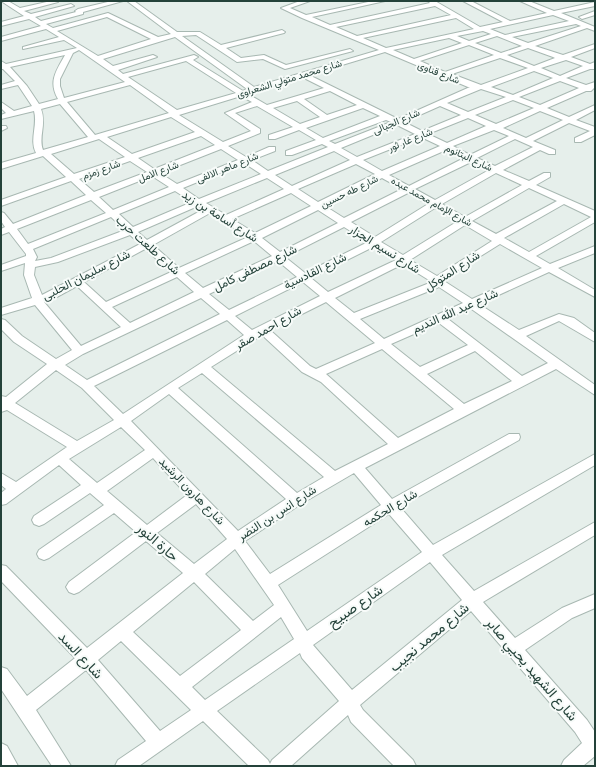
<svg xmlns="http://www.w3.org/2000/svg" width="596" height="767" font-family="Ubuntu,Vazirmatn,sans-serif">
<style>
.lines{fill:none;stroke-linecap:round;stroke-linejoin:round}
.minor-casing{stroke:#a8b8b2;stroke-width:2}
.minor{fill:#fff;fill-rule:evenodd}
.labels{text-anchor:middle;stroke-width:4;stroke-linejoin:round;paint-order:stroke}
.far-street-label{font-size:10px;fill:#24423a;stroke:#f7fbf9}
.street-label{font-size:12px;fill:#24423a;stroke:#f7fbf9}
.near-street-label{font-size:14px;fill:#24423a;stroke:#f7fbf9}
</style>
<rect width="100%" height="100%" fill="#e6efeb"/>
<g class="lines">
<!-- minor casing -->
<g class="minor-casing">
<path id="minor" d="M1,1H8L20,8L51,1L58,2L24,11L31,14L71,4L74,6L35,17L41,21L76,12L75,11L78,9L112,1H123L83,12V14L46,24L53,28L108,13L158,37L171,34L127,1H134L177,32H200L221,45L282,30L285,32L284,33L226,48L241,58L264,55L286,65L350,49L353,51L285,69L263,59L237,62L196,35L182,36L254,87L379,50L302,18L281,8L300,1H310L290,8L306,15L373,1H385L312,17L330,25L430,3L428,1H435L480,27L503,22L463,1H471L510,21L547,13L520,1H529L554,11L595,2V6L561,13L595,27V31L587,28L535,46L563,55L595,44V48L571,57L590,64L595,62V69H590L566,78L586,85L595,82V87L591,91H586L547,108L569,117L595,105V110L576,120L595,127V135L581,142H575V138L590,131L569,123L533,141L555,150V154H549L540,150L503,170L529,181L544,173H550V177L536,185L595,211V222L536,256L550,264L595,246V253L558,268L595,290V297L549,272L479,304L519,330L559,314L574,318L595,333V342L559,321L526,336L595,385V395L556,369L365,468L392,499L509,434H519L520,437L519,440L400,507L433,545L595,454V465L442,555L474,591L595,522V535L483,602L515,638L562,608L595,594V608L572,618L525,650L587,720L595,732V756L583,766H561L564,760L582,743L575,732L471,611L360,705L363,710L413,760L416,766H394L351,722L348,715L291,766H249L203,721L139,766H115L118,760L146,741L86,670L36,710L71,766H52L1,689V667L7,669L27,696L75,658L1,581V565L6,566L87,648L183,573L146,541L79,592L74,594L69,592L66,587L69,582L136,532L114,513L49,558L44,560L39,558L37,554L39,550L104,505L90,493L44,524L39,526L34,524L32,520L34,516L81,485L59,465L6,504L1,505V493L6,489L1,485V473L16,482L67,447L7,410L1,412V396L6,397L47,364L14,342L1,329V319L5,320L22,336L56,359L72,350L35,305L1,315V308L32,298L24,275L25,263L1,271V265L26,256V254L9,232L1,235V229L5,227L1,221V212L4,213L13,224L86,195L71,181L1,206V200L66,177L43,156L1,169V163L36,153C29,140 38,125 34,111L1,119V115L6,113L1,108V102L14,111L32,106L18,85L1,89V85L15,81L3,69H1V61L6,64L77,48L64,40L23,49V47L59,37L46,29L1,41V37L41,26L29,19L1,26V22L24,16ZM435,6L451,15L357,36L336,27ZM553,15L569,21L505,35L490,29ZM107,17L151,39L98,56L57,31ZM456,18L474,29L386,48L363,38ZM576,24L581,26L528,43L512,37ZM483,31L491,34L469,41L457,36ZM497,36L522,46L501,53L475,43ZM175,37L247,89L243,91L193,60L198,57L194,55L123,74L118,70L157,57L153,55L113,66L103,59ZM449,38L462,43L414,59L393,50ZM469,45L494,55L445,72L420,61ZM528,48L553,57L555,58L534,66L507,55ZM79,50L125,82L64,98L60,86V79L73,53ZM385,52L468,87H470L398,119L309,75ZM65,55C56,71 48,82 58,99L39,104L27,86L10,67ZM500,58L528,68L481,85L452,74ZM566,60L583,66L560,76L541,68ZM186,61L236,93L177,110L128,77ZM534,71L553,78L513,95L491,87ZM302,77L324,88L267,105L248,94ZM560,81L579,88L540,105L519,97ZM130,85L169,113L95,135L67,102ZM481,89L506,97L468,112L447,103ZM330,91L357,105L327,115L304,99ZM241,96L252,102L225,113L251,131L223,142L179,115ZM513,100L534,108L496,124L475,115ZM297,101L320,117L300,124L273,108ZM60,104L88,137L43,150C38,137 47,124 41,109ZM257,106L293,127L269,135V139H275L299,130L316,140L286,151V155H292L322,144L328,147L268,171L252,160L275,151V147H269L246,157L228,146L260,133V129L235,113ZM440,106L461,115L422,131L404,122ZM363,108L380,116L323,138L306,128ZM540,111L563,120L526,138L503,128ZM171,117L195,132L132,154L107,137ZM468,118L486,126L447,143L428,134ZM386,120L391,122L335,144L329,141ZM397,125L415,134L357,157L341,148ZM494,130L509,136L470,155L453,146ZM201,136L215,145L154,169L138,158ZM421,137L440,146L382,171L363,160ZM99,139L125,157L74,174L51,154ZM515,139L533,147L495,166L477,158ZM221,149L238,160L177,184L160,173ZM446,150L464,158L409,186L389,175ZM334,151L350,160L292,186L275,175ZM130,161L147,172L94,192L79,179ZM471,162L489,170L435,200L415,189ZM244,163L261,174L199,199L183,188ZM356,164L375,174L318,202L298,189ZM496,173L522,185L465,217L442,204ZM152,176L169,187L113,210L99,197ZM267,178L284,189L226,215L206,203ZM382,178L402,189L344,218L325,206ZM529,188L557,201L496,234L472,221ZM175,191L192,202L133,227L119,214ZM291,193L311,206L255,233L232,219ZM408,193L428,204L375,237L351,222ZM91,200L106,213L28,244L17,229ZM564,204L591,217L529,252L504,238ZM198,206L204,209L147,240L138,232ZM435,208L458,221L403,255L381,242ZM318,210L338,223L280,252L262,238ZM210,213L248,237L179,268L153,245ZM111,217L125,230L51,258L35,261L37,257L33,249ZM465,225L492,241L437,276L410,260ZM344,227L368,242L305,273L285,257ZM130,235L140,244L42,295L34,275L35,267L58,262ZM254,241L272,256L203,288L185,273ZM500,244L542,268L472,299L444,281L447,277ZM375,246L396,260L328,292L311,278ZM145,249L171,272L106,302L84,282ZM278,261L297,277L229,310L209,294ZM403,264L432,282L354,313L335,298ZM177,277L194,292L130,323L112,307ZM303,282L320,296L252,330L235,316ZM77,286L121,327L81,346L44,302L55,298ZM439,287L463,303L384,339L360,319ZM201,298L220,314L87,380L65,365L83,354ZM326,302L375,343L316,369L310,366L270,330ZM470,308L548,363L522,376L448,319ZM227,320L244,335L123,414L94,386ZM439,323L468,345L420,367L391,344ZM262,335L302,372L321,382L388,444L335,471L211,367ZM382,349L454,409L398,438L326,374ZM475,351L512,381L464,404L427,374ZM56,370L82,388L114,420L77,441L15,403ZM202,373L324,477L297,493L178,388ZM169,394L286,499L238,531L131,421ZM121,427L145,450L97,483L69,459ZM153,458L187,495L147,525L107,491ZM354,473L381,505L270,574L245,541L301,504ZM196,504L227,539L194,564L157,533ZM389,514L422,552L307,631L278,585ZM235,549L274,605L253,621L205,574ZM430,562L462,600L352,690L313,645ZM194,582L241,630L180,676L133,632ZM281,617L294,639L205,700L192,687ZM121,641L191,710L160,731L98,660ZM300,653L302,658L339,701L272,760L270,764L268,760L217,711Z
M595,11V15L582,19L579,17Z
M1,126H6L7,128L1,131Z
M1,743L7,746L18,766H1Z"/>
</g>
<!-- minor -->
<use href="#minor" class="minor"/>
</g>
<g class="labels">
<!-- far-street labels -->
<g class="far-street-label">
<text transform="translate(439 72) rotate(22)" y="4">شارع قناوى</text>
<text transform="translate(289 78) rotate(-17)" y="4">شارع محمد متولي الشعراوى</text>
<text transform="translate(396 121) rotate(-23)" y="4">شارع الجبالى</text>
<text transform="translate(410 139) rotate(-22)" y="4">شارع غار ثور</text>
<text transform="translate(469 157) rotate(25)" y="4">شارع البتانوم</text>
<text transform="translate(227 167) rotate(-22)" y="4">شارع ماهر الالفى</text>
<text transform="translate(101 169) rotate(-20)" y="4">شارع زمزم</text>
<text transform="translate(158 171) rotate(-21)" y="4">شارع الامل</text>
<text transform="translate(349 191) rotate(-26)" y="4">شارع طه حسين</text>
<text transform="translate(432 201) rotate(29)" y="4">شارع الإمام محمد عبده</text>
</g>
<!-- street labels -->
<g class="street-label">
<text transform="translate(220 216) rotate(32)" y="4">شارع أسامة بن زيد</text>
<text transform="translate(148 245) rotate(42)" y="4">شارع طلعت حرب</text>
<text transform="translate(385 249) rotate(32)" y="4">شارع نسيم الجزار</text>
<text transform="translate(255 268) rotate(-26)" y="4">شارع مصطفى كامل</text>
<text transform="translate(315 271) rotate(-26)" y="4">شارع القادسية</text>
<text transform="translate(452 271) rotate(-33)" y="4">شارع المتوكل</text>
<text transform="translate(86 275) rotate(-27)" y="4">شارع سليمان الحلبى</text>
<text transform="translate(455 311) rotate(-24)" y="4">شارع عبد الله النديم</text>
<text transform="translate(268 328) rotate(-30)" y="4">شارع احمد صقر</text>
<text transform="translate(192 491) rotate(46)" y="4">شارع هارون الرشيد</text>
<text transform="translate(390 508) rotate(-31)" y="4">شارع الحكمه</text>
<text transform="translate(277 513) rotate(-33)" y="4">شارع انس بن النضر</text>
</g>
<!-- near-street labels -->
<g class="near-street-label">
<text transform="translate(158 542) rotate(41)" y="5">حارة النور</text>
<text transform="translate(355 606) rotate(-35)" y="5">شارع صبيح</text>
<text transform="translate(429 637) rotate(-40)" y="5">شارع محمد نجيب</text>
<text transform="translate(81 655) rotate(47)" y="5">شارع السد</text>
<text transform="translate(532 669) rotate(49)" y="5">شارع الشهيد يحيي صابر</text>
</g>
</g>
<!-- border -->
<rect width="596" height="767" fill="none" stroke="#24423a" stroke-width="4"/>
</svg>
